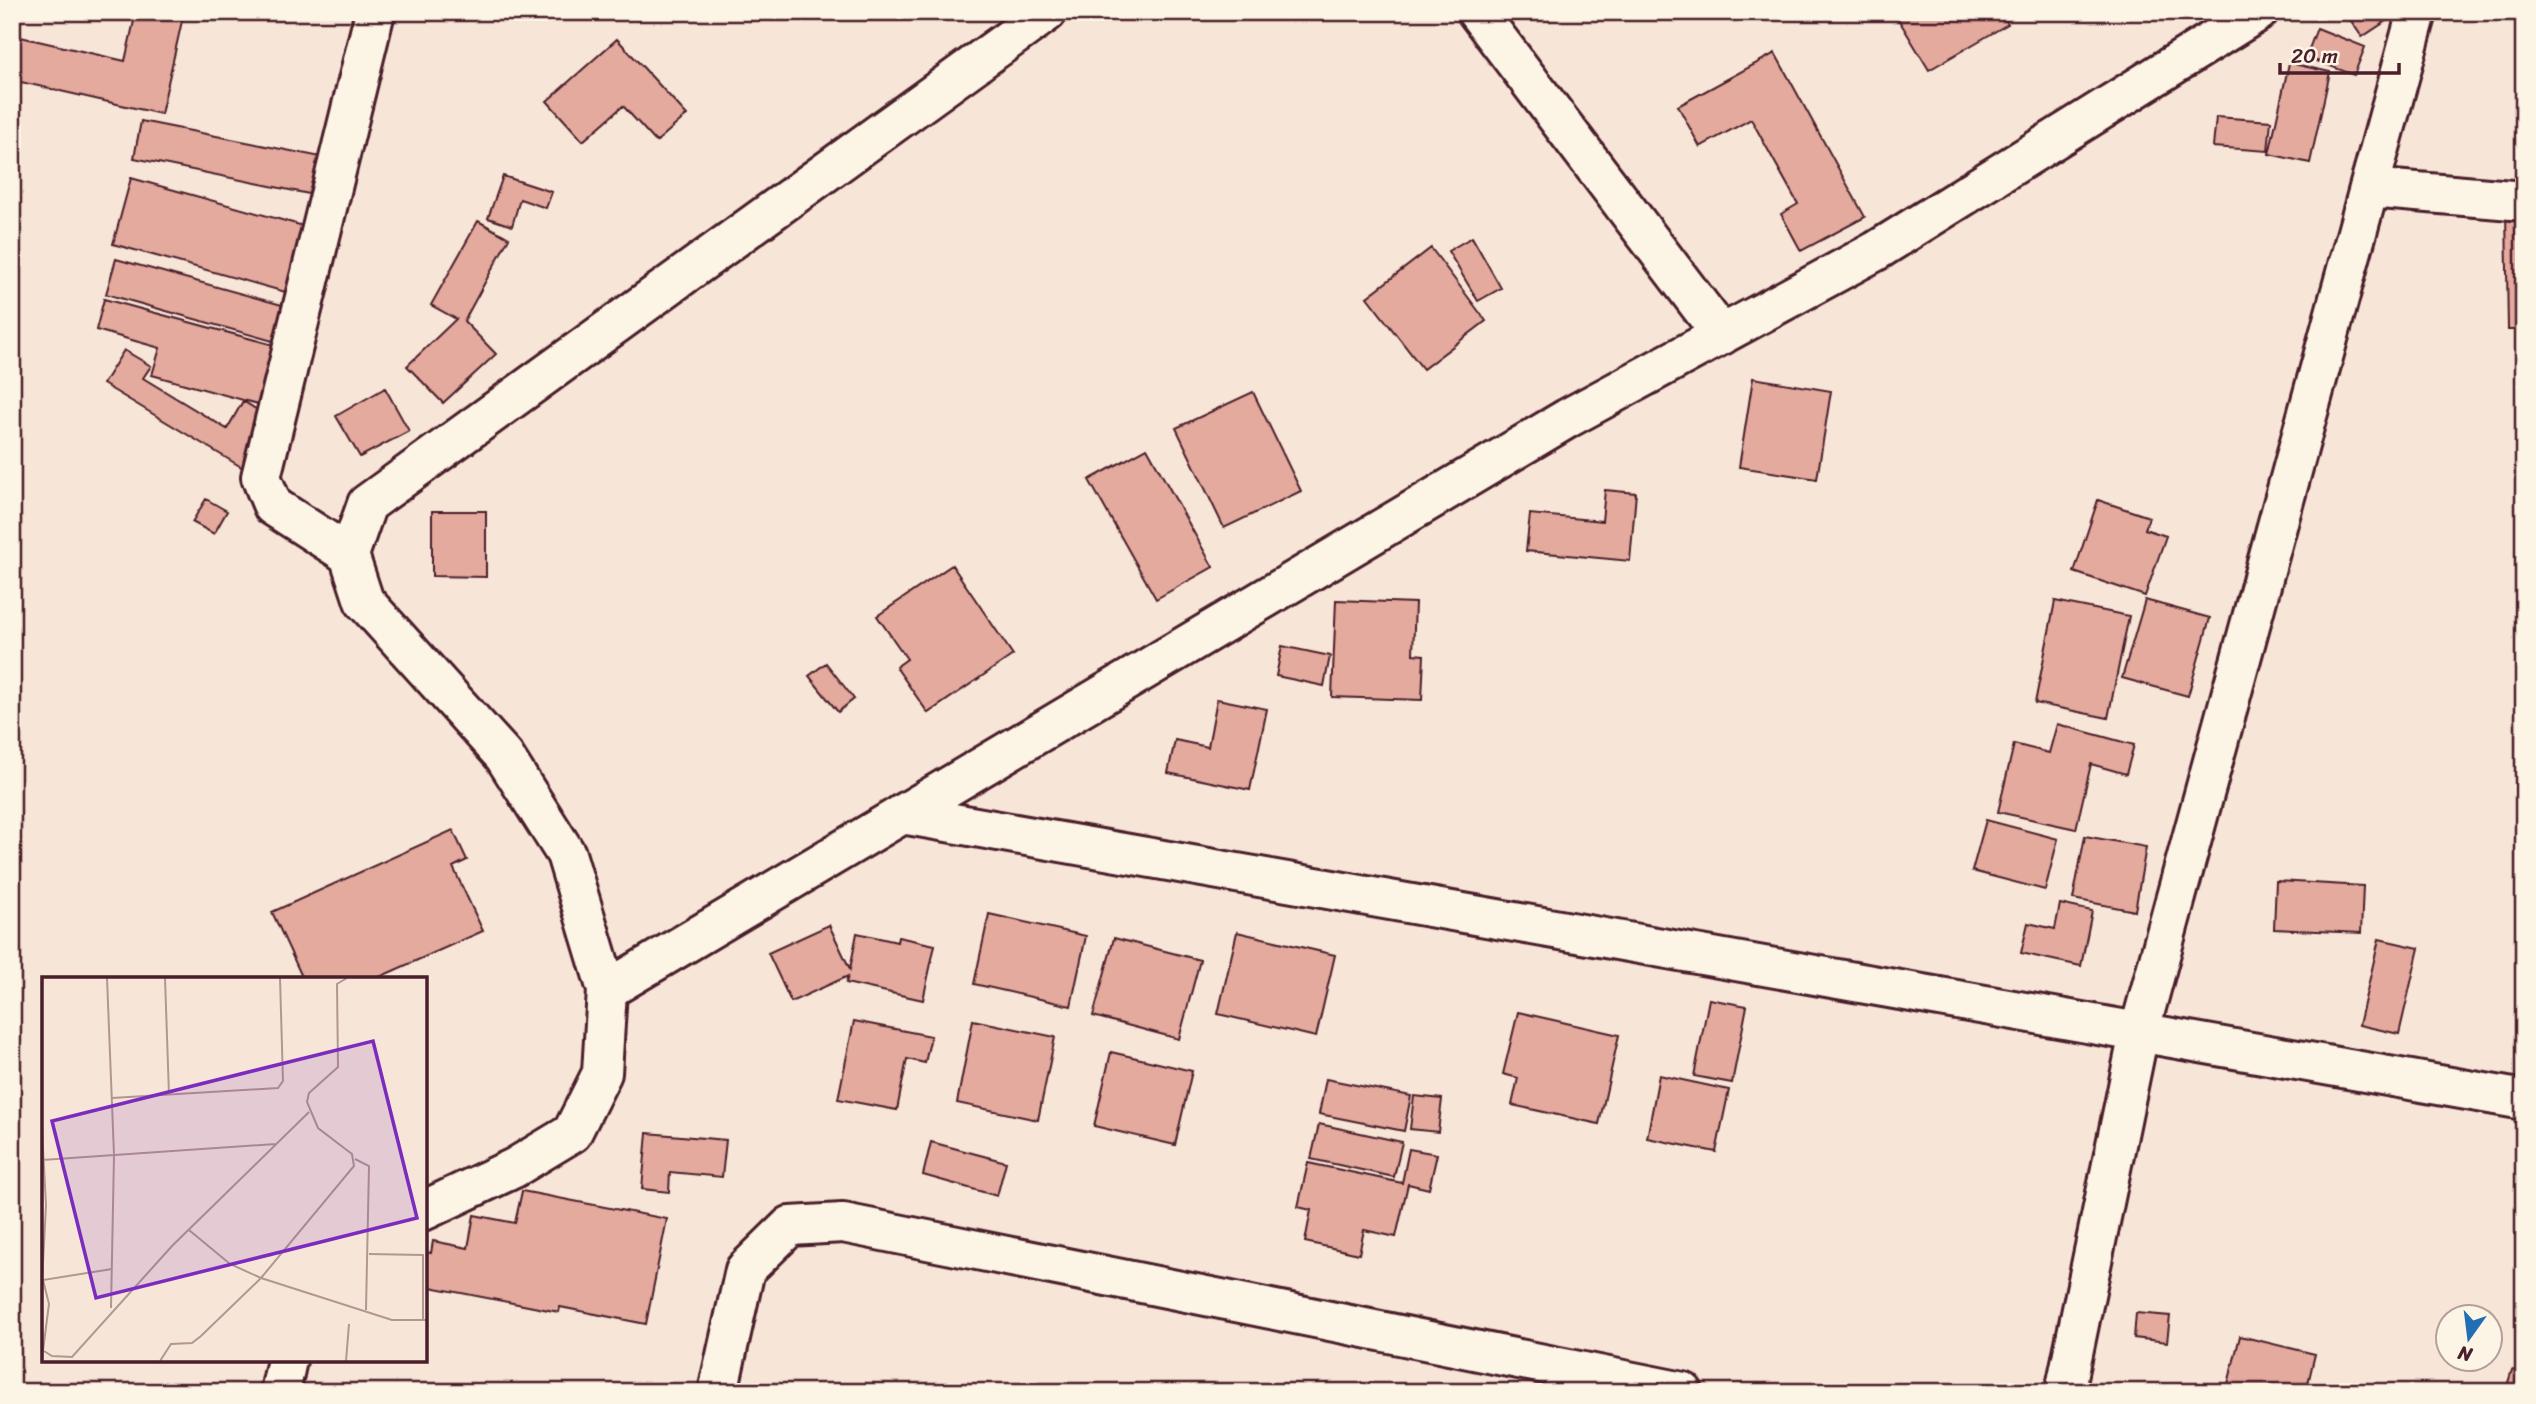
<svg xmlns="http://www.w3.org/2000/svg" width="2536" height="1404" font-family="Sriracha,sans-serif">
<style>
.building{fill:#e3aa9d;stroke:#4a1f2b;stroke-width:2}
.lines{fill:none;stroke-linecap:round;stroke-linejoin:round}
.minor-casing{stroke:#4a1f2b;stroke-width:44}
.minor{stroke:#fcf5e5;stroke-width:38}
.inset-road{fill:none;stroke:#b29692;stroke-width:2}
.view{fill:#7b2cbf;fill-opacity:0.15;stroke:#7b2cbf;stroke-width:3.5}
.inset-edge{fill:none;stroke:#4a1f2b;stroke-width:3.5}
</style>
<rect width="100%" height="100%" fill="#f7e6d7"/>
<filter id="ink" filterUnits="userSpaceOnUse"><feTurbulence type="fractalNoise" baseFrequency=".0143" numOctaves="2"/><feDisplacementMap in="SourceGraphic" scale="14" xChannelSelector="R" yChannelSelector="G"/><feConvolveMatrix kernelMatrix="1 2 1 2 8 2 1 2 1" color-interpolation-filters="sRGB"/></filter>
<g filter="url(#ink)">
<!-- building -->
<path class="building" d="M136,12H184L161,114L12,80V35L125,61Z
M1894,12H2001L2008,24L1929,70Z
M2345,12H2400L2362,37Z
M2317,28L2365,47L2354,75L2306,57Z
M617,39L687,115L656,142L623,106L583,141L547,101Z
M1775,53L1865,217L1801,251L1781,214L1798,204L1751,119L1700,147L1678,106Z
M2289,63L2330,72L2310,163L2269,154Z
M2216,117L2271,121L2268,151L2213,147Z
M141,121L321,157L314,195L134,158Z
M503,176L552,192L546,208L520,199L512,226L488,218Z
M131,178L307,227L289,293L113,244Z
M2506,212H2524V330H2508Z
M478,221L509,238L464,321L496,354L443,403L407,366L456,319L431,305Z
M1472,237L1501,288L1478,301L1448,251Z
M1431,248L1486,321L1423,369L1367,297Z
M116,259L289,307L280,343L106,294Z
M104,299L281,347L265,406L152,375L160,348L96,330Z
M124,350L151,366L143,378L227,429L243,401L273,420L243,468L103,384Z
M1753,378L1831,391L1817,479L1739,467Z
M385,388L409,431L360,457L336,416Z
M1253,392L1301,491L1224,528L1176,428Z
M1147,448L1213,567L1156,599L1089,480Z
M1605,490L1636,493L1630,561L1526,551L1530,514L1602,521Z
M206,499L227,511L214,534L192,522Z
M2098,500L2149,517L2145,529L2166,536L2145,596L2074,572Z
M432,511H486V577L432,576Z
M952,565L1013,655L928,713L896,667L907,659L877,616Z
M1336,600L1415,603L1413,654L1424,655L1422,700L1332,697Z
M2145,600L2210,618L2188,696L2122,678Z
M2055,601L2129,616L2108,718L2035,703Z
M1282,646L1330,656L1324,686L1276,676Z
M826,663L854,699L838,712L809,676Z
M1217,699L1267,709L1250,790L1168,773L1175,740L1208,747Z
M2057,724L2134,745L2126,774L2091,764L2076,829L1998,812L2014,744L2049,753Z
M1986,820L2058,839L2045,890L1972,871Z
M453,830L467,860L453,867L483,931L375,979H303L272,912Z
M2085,836L2146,847L2135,911L2073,899Z
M2276,881L2363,886L2361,933L2274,929Z
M2060,904L2092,911L2081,966L2021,953L2028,923L2055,929Z
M989,914L1086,936L1071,1006L974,984Z
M829,925L850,969L857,933L897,942L898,937L935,945L923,1000L846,983L848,976L791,1002L768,953Z
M1237,932L1335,955L1316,1037L1218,1014Z
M1114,938L1200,960L1179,1039L1093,1016Z
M2379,939L2419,948L2399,1034L2359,1025Z
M1709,999L1747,1006L1732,1083L1694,1076Z
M1518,1012L1619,1035L1599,1124L1512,1105L1518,1078L1503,1074Z
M973,1020L1055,1037L1038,1120L957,1103Z
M854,1021L931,1036L925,1063L907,1059L897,1110L838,1099Z
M1111,1052L1192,1071L1175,1145L1094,1126Z
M1659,1075L1729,1090L1716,1152L1647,1138Z
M1326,1079L1411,1096L1404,1131L1319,1114Z
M1414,1096L1442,1099L1438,1132L1410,1129Z
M1319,1124L1402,1142L1394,1177L1311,1159Z
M647,1133L726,1140L722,1177L670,1172L669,1192L642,1189Z
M931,1142L1006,1162L997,1196L923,1175Z
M1409,1149L1437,1154L1429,1189L1408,1184L1396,1237L1364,1230L1359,1254L1305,1242L1311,1210L1298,1207L1308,1163L1402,1183Z
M522,1191L667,1219L646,1324L560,1307L559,1312L425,1286V1252L431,1253L433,1241L468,1248L474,1215L515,1223Z
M2136,1313L2170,1316L2167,1342L2134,1338Z
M2240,1336L2315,1354L2306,1392H2226Z
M2512,1370L2524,1373V1392H2505Z"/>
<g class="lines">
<!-- minor casing -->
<g class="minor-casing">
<path id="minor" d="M1477,12L1722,335
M2369,188L2524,201
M349,555L273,506L261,477L375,12
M902,814L2524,1100
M607,990L1568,418L1876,251L2258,12
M425,1210L514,1168L572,1133L602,1073L607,990L566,854L504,756L364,601L349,555L367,504L1047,12
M280,1392L287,1360
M718,1392L745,1270L790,1226L843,1223L1683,1392
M2065,1392L2139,1033L2417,12"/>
</g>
<!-- minor -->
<use href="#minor" class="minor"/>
</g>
</g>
<!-- overview -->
<g transform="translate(42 977)">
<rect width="385" height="385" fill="#f7e6d7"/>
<path class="inset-road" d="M65,1L72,178L69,331M123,1L127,118M70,121L236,111L241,104L238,1M0,153L4,228L0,306M313,182L327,189L324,333M0,183L234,167M147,253L188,287L219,301L350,343H385M327,277L381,278V343M2,374L10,379L30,380L130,269L267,135M0,381L7,327L1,303L70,292M118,384L129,367L150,366L159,359L219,301L312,189L310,177L276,151L265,125L267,116L296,90L295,7L305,1M304,384L307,347"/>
<path class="view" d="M331,64L375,241L54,321L10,144Z"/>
<rect width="385" height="385" class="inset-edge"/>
</g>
<!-- margin -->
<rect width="2536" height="1404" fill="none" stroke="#fcf5e5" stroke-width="42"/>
<rect x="21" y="21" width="2494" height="1362" fill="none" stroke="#4a1f2b" stroke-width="2.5" filter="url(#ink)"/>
<!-- north arrow -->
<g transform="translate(2469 1338) rotate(194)"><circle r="33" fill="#fcf5e5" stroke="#b59f9b" stroke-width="2"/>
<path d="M0-5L12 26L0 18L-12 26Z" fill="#1f6fb2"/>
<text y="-10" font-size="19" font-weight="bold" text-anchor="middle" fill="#4a1f2b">N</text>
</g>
<!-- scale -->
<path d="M2280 63v10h119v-10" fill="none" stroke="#4a1f2b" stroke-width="3.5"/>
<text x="2291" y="63" font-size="21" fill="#4a1f2b" stroke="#fcf5e5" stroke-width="5" paint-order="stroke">20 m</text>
</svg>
